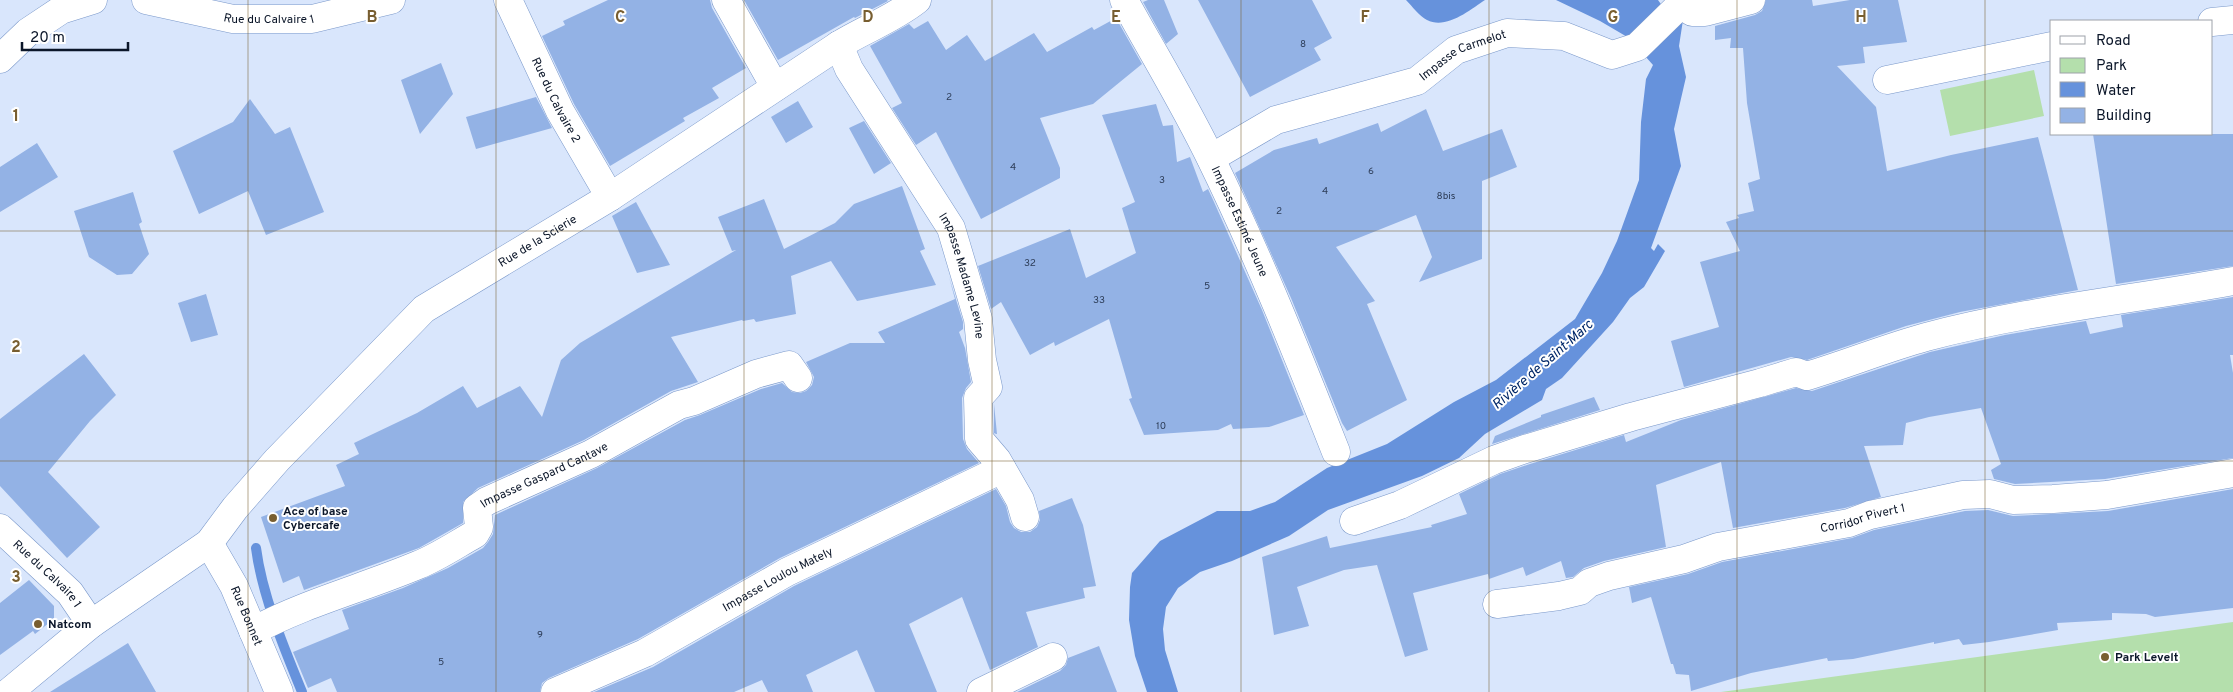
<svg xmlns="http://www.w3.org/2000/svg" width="2233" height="692" font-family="Overpass,sans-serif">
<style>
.green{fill:#b4dfac}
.water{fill:#6692dc}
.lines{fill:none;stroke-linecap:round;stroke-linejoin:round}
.stream{stroke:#6692dc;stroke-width:10}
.building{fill:#93b2e5}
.minor-casing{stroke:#7a98ca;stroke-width:29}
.minor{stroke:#fff;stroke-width:28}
.grid{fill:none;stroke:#785e30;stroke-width:1;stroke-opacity:0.55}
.poi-dot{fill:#785e30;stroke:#fff;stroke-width:2}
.labels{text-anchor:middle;stroke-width:4;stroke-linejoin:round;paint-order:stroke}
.number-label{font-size:10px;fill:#2d3d58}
.street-label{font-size:12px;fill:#0b1629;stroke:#fff}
.poi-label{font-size:12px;font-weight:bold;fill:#0b1629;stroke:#fff;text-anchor:start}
.water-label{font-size:14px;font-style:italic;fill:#012768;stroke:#fff}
.grid-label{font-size:16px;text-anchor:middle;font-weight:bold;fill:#785e30;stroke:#fff;stroke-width:4;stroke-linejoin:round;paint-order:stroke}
</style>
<rect width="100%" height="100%" fill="#d9e6fc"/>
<!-- green -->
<path class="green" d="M2034,70L2044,116L1950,136L1940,90Z
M2233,622V692H1721Z"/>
<!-- water -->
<path class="water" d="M1406,0H1485C1470,10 1446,30 1427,20C1419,16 1412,6 1406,0Z
M1556,0H1658L1663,7L1683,20L1679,46L1686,77L1674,129L1681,166L1651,248L1654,251L1658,244L1665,251L1644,287L1630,298L1613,322L1562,378L1546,389L1542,400L1485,434L1459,458L1422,476L1328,510L1289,536L1232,561L1200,572L1178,588L1166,607L1163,629L1165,650L1178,692H1147L1135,656L1129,620L1130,587L1132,573L1160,541L1217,511H1250L1275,502L1327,468L1387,444L1454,402L1496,380L1575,319L1602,273L1617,241L1639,180L1641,122L1646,79L1653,65L1629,38L1600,21Z"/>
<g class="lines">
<!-- stream -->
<path class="stream" d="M256,548C262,595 284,648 302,692"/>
</g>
<!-- building -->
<path class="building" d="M608,0H710L712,8L746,68L712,88L719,98L683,118L685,121L610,166L574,104L542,36L565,25L563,21Z
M744,0H887L888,1L855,18L854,17L778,60Z
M1148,0H1164L1178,34L1166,44L1143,2Z
M1198,0H1312L1332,38L1314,48L1321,60L1250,97Z
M1766,0H1812L1813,6L1850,0H1898L1907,42L1863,47L1865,63L1837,66L1876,107L1887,171L1951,155L2038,137L2078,290L1960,312L1906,326L1807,360L1791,357L1684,387L1671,341L1719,327L1700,262L1740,251L1726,222L1739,218L1737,215L1754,211L1748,183L1760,179L1747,103L1743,48H1730L1731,38L1715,40V26L1755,15L1762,11Z
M1116,18L1142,64L1093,104L1040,118L1060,168V178L981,219L936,132L916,145L892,108L902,103L870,46L909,24L914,29L928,21L946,50L967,35L985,61L1034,33L1047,52L1092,27L1094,30Z
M441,63L453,94L420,134L401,80Z
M536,97L552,128L476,149L466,117Z
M250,99L275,134L290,127L324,212L266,235L248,191L199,214L173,151L233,122Z
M798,101L813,127L786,143L771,117Z
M1156,104L1163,126L1173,125L1177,162L1190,157L1203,192L1208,189L1214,202L1262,310L1304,415L1269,427L1233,429L1231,424L1218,430L1144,435L1129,399L1132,398L1109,319L1055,346L1054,342L1030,355L1001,302L991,309L978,266L1070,229L1086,278L1136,253L1122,208L1135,202L1102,115Z
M1426,109L1443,151L1502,129L1517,167L1482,181V259L1419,282L1432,257L1416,215L1336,247L1375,301L1367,304L1407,400L1347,431L1342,423L1291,298L1235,173L1274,150L1317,138L1319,144L1378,123L1381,132Z
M864,121L891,163L874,174L849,128Z
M2093,134H2233V266L2116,284Z
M37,143L58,177L0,212V167Z
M902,186L925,249L920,251L936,285L857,301L831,261L791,276L796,314L756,322L754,319L743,321L742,320L671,337L698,382L671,391L584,440L478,488L463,502V523L419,548L304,590L299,576L283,583L261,517L345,486L336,465L359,454L354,443L417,413L463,386L477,408L520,386L542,417L561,360L580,343L736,250L732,251L718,217L764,199L784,249L835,223L854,204Z
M133,192L142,222L139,224L149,254L132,274L117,275L89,257L74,211Z
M636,202L670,265L637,273L612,216Z
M949,277L963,322V329L959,332L965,348L971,382L966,388L962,398L963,439L967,449L979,463L780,558L638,639L549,678L542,683L540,692H337L331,678L308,688L293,652L349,629L342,610L403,588L448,568L483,548L488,542L493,534L495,515L597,468L685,420L700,415L761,389L782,383L792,392L800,393L806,391L812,385L814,377L806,362L850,343H885L878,332L955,299Z
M206,294L218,335L191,342L178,303Z
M2233,297V355H2230L2233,373V458L2105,479L2015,484L1994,479L1991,470L2001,464L1981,408L1929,417L1906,423L1903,445L1864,446L1881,497L1845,508L1733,528L1721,462L1656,485L1666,547L1604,561L1584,568L1573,577L1566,578L1561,561L1526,576L1523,567L1489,579L1488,574L1413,593L1428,650L1405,657L1377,565L1344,570L1297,587L1309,626L1274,635L1262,557L1327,536L1330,548L1432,527L1431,525L1467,514L1459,494L1500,474L1530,464L1624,435L1626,442L1681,420L1796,388L1812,391L1930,352L2005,335L2086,321L2090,334L2123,327L2121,315Z
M84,354L116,395L90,421L48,472L100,527L67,558L0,486V419Z
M1594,397L1600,410L1492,444L1495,436L1541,417V415Z
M994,404L997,434H996L994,433Z
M996,489L1006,506L1010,522L1014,528L1021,532H1030L1037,527L1040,520L1039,511L1072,498L1083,525L1096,586L1083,588L1085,598L1026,612L1038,647L990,670L962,597L909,624L937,692H875L857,650L806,675L813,692H768L762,680L734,692H594L653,667L794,586Z
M2233,489V608L2155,617L2146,614L2112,613V620L2057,623L2058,630L1989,642L1963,645L1959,639L1934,644V642L1853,659L1828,661L1827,658L1751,673L1691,691L1689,675L1676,674L1673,664H1671L1651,597L1632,603L1629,587L1688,574L1722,562L1852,538L1874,530L1965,511L1988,510L2013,516L2108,511Z
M29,580L54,606V619L35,634L33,631L0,655V603Z
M128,643L156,692H50Z
M1099,646L1117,692H1017L1060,671L1066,665L1068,658Z"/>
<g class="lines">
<!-- minor casing -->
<g class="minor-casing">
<g id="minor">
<path id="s1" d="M146,0L233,19H312L391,0"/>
<path id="s2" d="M508,0L560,111L610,197"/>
<path d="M726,0L775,87"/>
<path id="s3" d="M1124,0C1153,53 1185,105 1211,159C1258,255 1297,353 1336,452"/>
<path d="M2212,22L2233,20"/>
<path id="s4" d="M839,45L849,69L951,228L978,319L982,360L988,387L978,398L979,439L997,460L1020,500L1025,517"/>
<path d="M0,59L28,32L61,10L93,0"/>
<path d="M1887,80L2052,46"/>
<path id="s5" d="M1211,158L1276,120L1417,81L1456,50L1507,33L1564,36L1612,55L1637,47L1681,4L1692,12H1705L1751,0"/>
<path d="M1354,521L1400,505L1494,460L1525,449L1631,417L1760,383L1796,372L1807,376C1847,364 1886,348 1926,337C2027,310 2131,300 2233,281"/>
<path id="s6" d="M0,528L70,593L91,624"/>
<path id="s7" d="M209,543L234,586L279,692"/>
<path id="s8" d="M1497,604L1559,596L1580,591L1589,583L1609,576L1684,559L1718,547L1849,523L1870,515L1963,495L1990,494L2013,500L2053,499L2107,495L2233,473"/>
<path id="s9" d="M253,631C305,603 363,588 418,565C438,557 457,544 475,534L479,527L477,508L487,501L591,454L679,405L694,401L756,374L789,365L798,378"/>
<path id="s10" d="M9,692L91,624L209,543L235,508L277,460L424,309L610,197L839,45C865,29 893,19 917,0"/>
<path id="s11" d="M555,692L645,653L787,572L1002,469"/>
<path d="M981,692L1053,657"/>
</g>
</g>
<!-- minor -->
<use href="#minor" class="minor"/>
</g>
<!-- grid -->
<path class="grid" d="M248,0V692M496,0V692M744,0V692M992,0V692M1241,0V692M1489,0V692M1737,0V692M1985,0V692M0,231H2233M0,461H2233"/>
<!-- markers -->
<g class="poi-dot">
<circle cx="273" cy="518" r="5"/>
<circle cx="38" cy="624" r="5"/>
<circle cx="2105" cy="657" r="5"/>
</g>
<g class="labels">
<!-- number labels -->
<g class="number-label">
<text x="1303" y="47">8</text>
<text x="949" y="100">2</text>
<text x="1013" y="170">4</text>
<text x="1371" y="174">6</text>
<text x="1162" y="183">3</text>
<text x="1325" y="194">4</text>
<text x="1446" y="199">8bis</text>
<text x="1279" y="214">2</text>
<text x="1030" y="266">32</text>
<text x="1207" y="289">5</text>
<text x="1099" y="303">33</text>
<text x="1161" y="429">10</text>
<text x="540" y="638">9</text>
<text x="441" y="665">5</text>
</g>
<!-- street labels -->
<g class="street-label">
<text dy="4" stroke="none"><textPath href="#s1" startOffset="125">Rue du Calvaire 1</textPath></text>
<text dy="4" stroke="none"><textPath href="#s5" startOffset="275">Impasse Carmelot</textPath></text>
<text dy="4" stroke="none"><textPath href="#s2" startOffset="111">Rue du Calvaire 2</textPath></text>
<text dy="4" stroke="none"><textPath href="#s3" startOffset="250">Impasse Estimé Jeune</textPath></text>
<text dy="4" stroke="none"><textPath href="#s10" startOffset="700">Rue de la Scierie</textPath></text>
<text dy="4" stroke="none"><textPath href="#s4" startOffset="264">Impasse Madame Levine</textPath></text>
<text dy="4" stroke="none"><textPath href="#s9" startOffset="345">Impasse Gaspard Cantave</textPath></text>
<text dy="4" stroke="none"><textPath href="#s8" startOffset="378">Corridor Pivert 1</textPath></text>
<text dy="4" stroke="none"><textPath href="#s6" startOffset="66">Rue du Calvaire 1</textPath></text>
<text dy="4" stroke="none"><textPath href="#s11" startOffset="250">Impasse Loulou Mately</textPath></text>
<text dy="4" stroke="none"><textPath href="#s7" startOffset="82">Rue Bonnet</textPath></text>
</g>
<!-- poi labels -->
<g class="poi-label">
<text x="283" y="515">Ace of base<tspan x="283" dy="14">Cybercafe</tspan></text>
<text x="48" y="628">Natcom</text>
<text x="2115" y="661">Park Levelt</text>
</g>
<!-- water labels -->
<g class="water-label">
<text transform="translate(1542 364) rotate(-41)" y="5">Rivière de Saint-Marc</text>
</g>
</g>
<g class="grid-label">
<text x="372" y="22">B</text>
<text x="620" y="22">C</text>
<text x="868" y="22">D</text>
<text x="1116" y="22">E</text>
<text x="1365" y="22">F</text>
<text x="1613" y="22">G</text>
<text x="1861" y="22">H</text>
<text x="16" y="121">1</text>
<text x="16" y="352">2</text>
<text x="16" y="582">3</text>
</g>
<!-- legend -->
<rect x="2050" y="20" width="162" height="115" fill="#ffffff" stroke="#9da2a9"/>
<rect x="2060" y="36" width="25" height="8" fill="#ffffff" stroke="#9da2a9"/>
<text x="2096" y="45" font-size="15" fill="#0b1629">Road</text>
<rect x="2060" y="58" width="25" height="15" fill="#b4dfac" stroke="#9da2a9"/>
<text x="2096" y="70" font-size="15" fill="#0b1629">Park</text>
<rect x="2060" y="82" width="25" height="15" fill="#6692dc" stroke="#9da2a9"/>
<text x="2096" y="95" font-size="15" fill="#0b1629">Water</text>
<rect x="2060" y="108" width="25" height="15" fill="#93b2e5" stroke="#9da2a9"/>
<text x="2096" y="120" font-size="15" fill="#0b1629">Building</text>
<!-- scale -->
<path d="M22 42v8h106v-8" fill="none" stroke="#0b1629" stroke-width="2.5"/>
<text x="30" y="42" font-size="15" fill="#0b1629" stroke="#ffffff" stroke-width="4" paint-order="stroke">20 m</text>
</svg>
